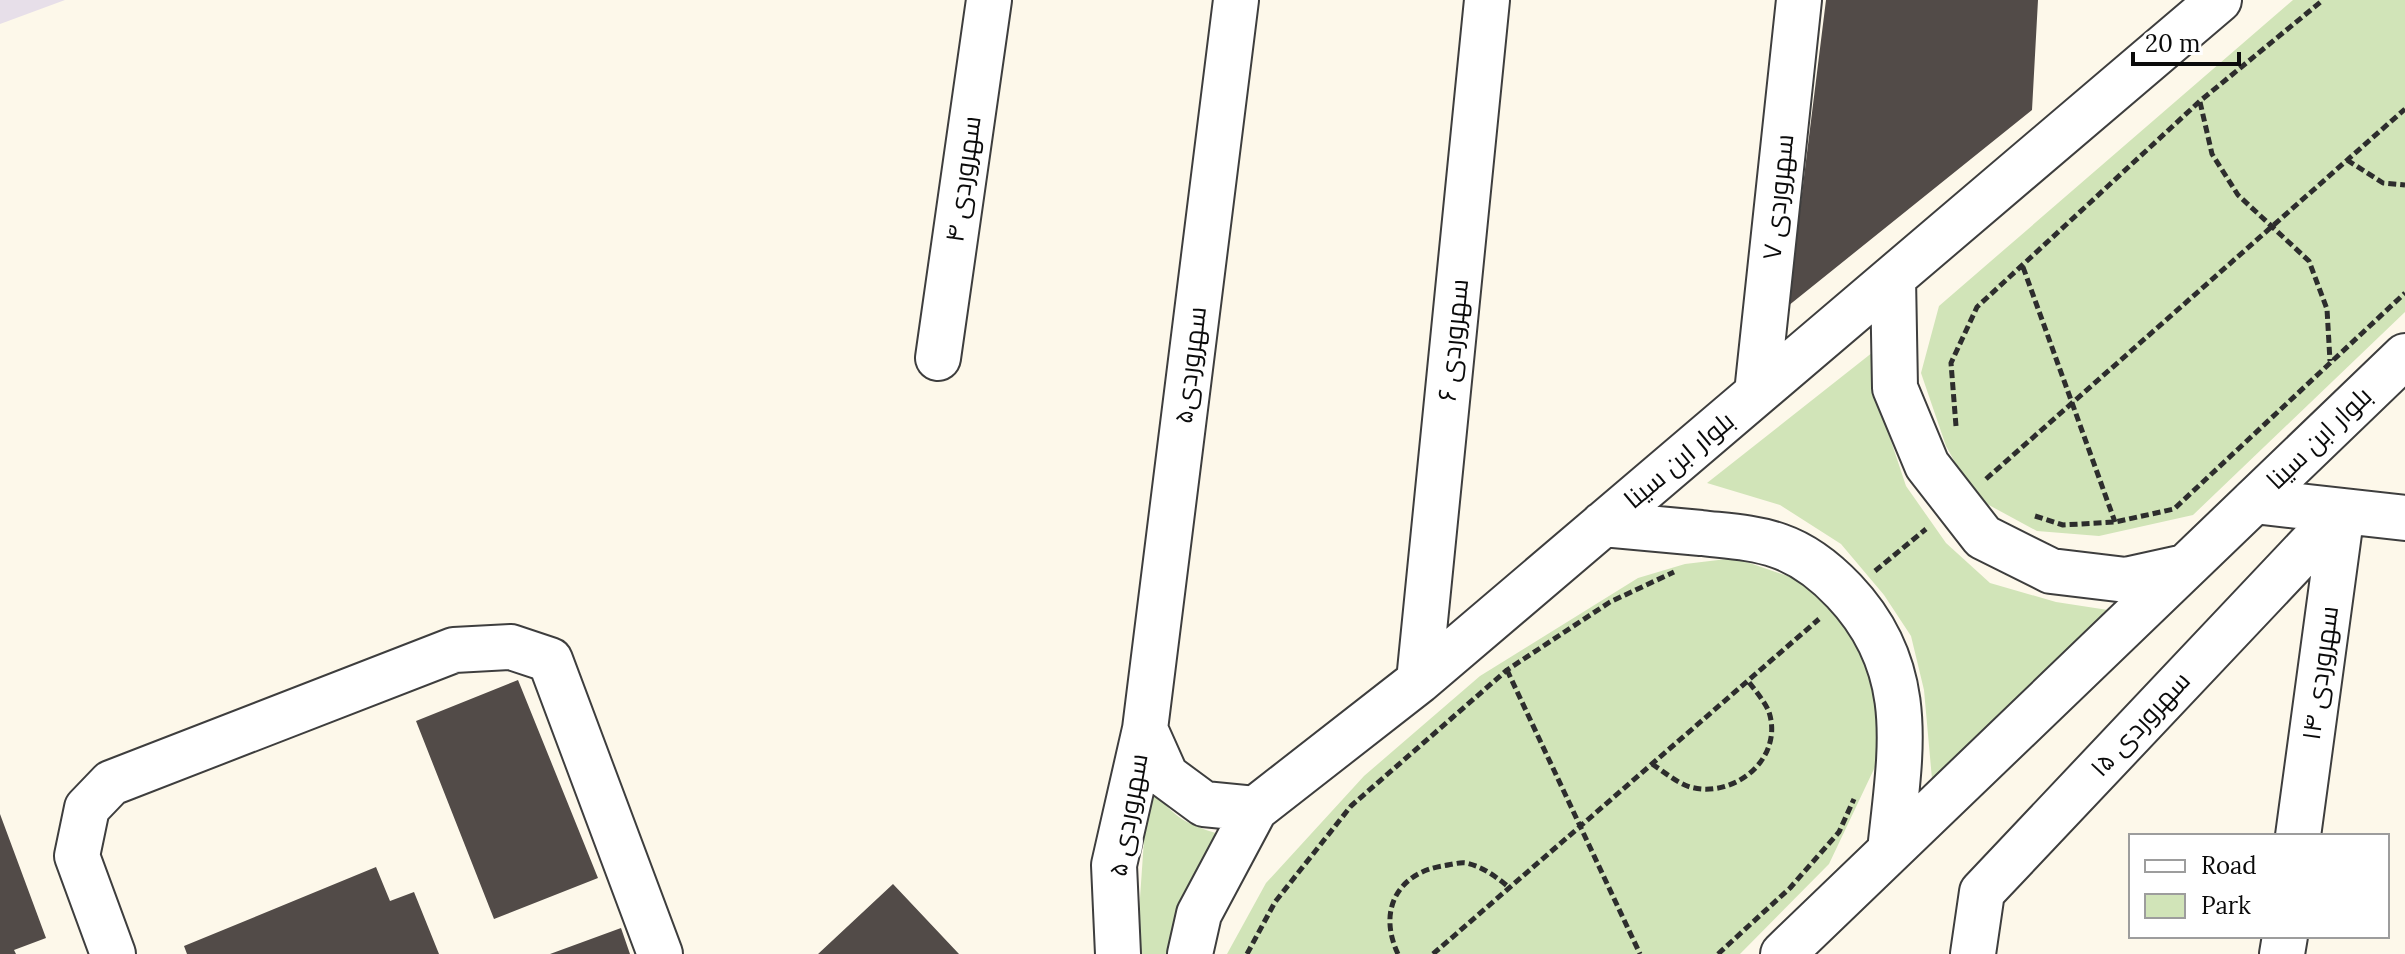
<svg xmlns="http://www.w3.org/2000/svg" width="2405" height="954" font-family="Lora,Cairo,serif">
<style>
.industrial{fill:#e7dfe9}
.green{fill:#d1e4b8}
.building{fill:#524b48}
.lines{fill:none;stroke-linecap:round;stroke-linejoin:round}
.minor-casing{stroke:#3e3e3e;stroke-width:48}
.path{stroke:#2d2d2d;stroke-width:5;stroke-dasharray:8 4;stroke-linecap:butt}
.minor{stroke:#fff;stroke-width:44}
.labels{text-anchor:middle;stroke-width:8;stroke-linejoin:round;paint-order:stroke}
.street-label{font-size:26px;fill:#0b0b0b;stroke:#fff}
</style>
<rect width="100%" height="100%" fill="#fdf8ea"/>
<!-- industrial -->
<path class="industrial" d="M0,0H65L0,24Z"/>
<!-- green -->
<path class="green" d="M2293,0H2405V312L2193,515L2099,536L2037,531L1974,497L1946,446L1921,373L1939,306Z
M1887,341L1883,417L1906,486L1946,543L1990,583L2056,602L2108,610L1932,779L1924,690L1911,636L1884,595L1841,544L1780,505L1707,483Z
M1735,558L1802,581L1845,623L1874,673L1883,750L1829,864L1740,954H1227L1266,883L1364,776L1480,676L1638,578L1685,564Z
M1148,781C1171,817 1185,825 1227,836L1178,954H1141L1137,942Z"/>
<!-- building -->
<path class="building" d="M1826,0H2038L2032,110L1788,306Z
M518,680L598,878L494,919L416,721Z
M0,814L46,938L14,950L16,954H0Z
M376,867L390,901L414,892L439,954H187L184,946Z
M893,884L959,954H818Z
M621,928L630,954H550Z"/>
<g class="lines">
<!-- minor casing -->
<g class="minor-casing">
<path id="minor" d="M1893,278L1895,388L1927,465L1983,537L2051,571L2126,580L2185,567
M938,358L989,0
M1757,393L1799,0
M2254,501L2405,518
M1603,524C1636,527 1668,530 1701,533C1727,536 1754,537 1779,546C1805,555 1825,571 1844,591C1919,670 1900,753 1890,851
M1419,681L1487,0
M1145,729L1166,776L1204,804L1255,809
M2298,836L2342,511
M113,954L77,856L87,808L111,783L454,650L511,647L550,660L660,954
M1118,954L1114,865L1145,729L1236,0
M1190,954L1199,914L1255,809L1419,681L2219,0
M1783,954L2405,356
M1973,954L1982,892L2342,511
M2282,954L2285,936"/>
</g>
<!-- path -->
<path class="path" d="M2200,102L2212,154L2238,195L2309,261L2327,309L2330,361
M2347,160L2383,183L2405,185
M2023,267L2115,522
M1956,426L1951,363L1977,307L2200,101L2323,0
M1986,479L2405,109
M2035,516L2063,525L2115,522L2174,509L2405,293
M1875,571L1926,529
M1507,670L1640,954
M1652,764C1663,771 1677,783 1690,787C1734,799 1784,759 1769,712C1765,702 1755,690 1748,681
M1247,954L1275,902L1351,806L1507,670L1610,602L1674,572
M1398,954C1378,912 1396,874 1442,866C1450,865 1459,862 1466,863C1484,867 1496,877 1510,888
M1433,954L1819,619
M1718,954L1790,888L1839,832L1854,799"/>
<!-- minor -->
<use href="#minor" class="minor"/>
</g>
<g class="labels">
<!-- street labels -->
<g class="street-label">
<text transform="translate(963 179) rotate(-82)" y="9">سهروردی ۴</text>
<text transform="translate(1778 197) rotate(-84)" y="9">سهروردی ۷</text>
<text transform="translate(1453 340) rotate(-84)" y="9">سهروردی ۶</text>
<text transform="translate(1190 365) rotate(-83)" y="9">سهروردی۵</text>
<text transform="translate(2319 438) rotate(-44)" y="9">بلوار ابن سینا</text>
<text transform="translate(1679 460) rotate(-40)" y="9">بلوار ابن سینا</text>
<text transform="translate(2320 673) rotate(-82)" y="9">سهروردی ۱۴</text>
<text transform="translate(2140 724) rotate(-47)" y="9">سهروردی ۱۵</text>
<text transform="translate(1128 815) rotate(-80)" y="9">سهروردی ۵</text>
</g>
</g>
<!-- legend -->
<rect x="2129" y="834" width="260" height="104" fill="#ffffff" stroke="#9d9d9d" stroke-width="2"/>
<rect x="2145" y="860" width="40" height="12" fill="#ffffff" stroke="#9d9d9d" stroke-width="2"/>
<text x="2201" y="874" font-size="24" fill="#0b0b0b">Road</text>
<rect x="2145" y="894" width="40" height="24" fill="#d1e4b8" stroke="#9d9d9d" stroke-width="2"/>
<text x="2201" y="914" font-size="24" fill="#0b0b0b">Park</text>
<!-- scale -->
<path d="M2133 52v12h106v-12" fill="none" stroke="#0b0b0b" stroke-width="4"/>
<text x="2145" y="52" font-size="24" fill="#0b0b0b" stroke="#ffffff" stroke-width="6" paint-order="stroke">20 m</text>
</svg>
